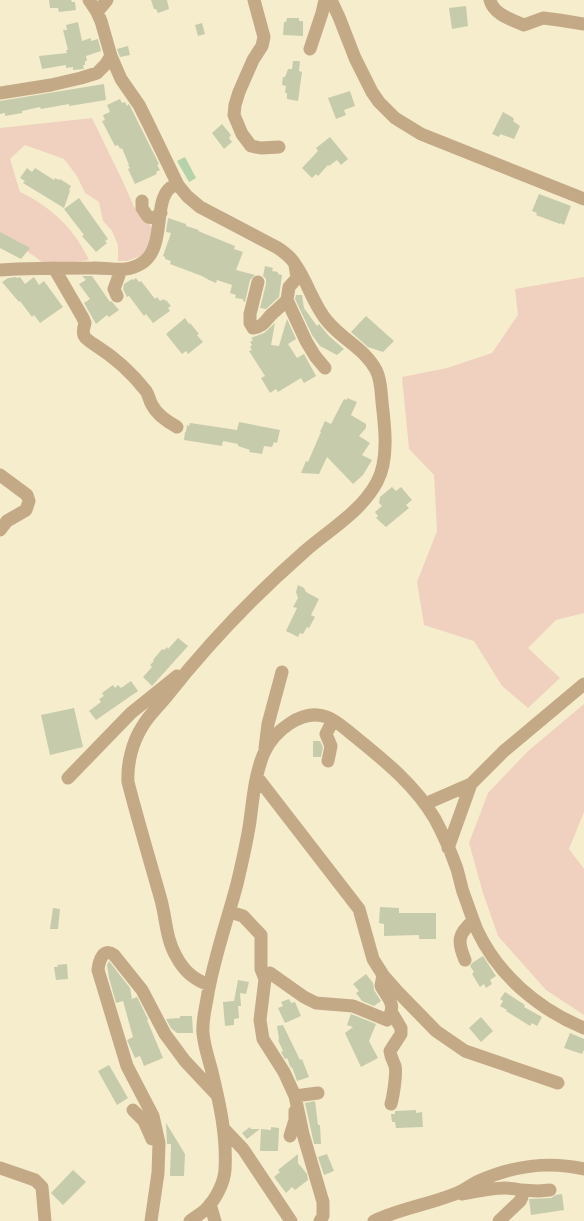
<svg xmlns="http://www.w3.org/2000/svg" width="584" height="1221" font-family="'Roboto Condensed',sans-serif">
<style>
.green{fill:#f0d1bf}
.water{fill:#b5d2aa}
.building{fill:#c6cbac}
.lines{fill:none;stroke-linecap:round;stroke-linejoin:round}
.minor{stroke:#c4a987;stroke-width:13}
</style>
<rect width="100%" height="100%" fill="#f6edcd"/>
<!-- green -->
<path class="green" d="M92,118L125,186L134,207L152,227V233L148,248L141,256L127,261H118V245L112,231L103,221L99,202L85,193L77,176L64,159L25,145L10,159L20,192C52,207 74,229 89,260L47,266L34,256L0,234V128Z
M584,277V613L556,620L528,648L560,678L528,708L502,686L474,641L424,625L417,582L437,531L434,475L409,449L402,377L447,368L492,353L518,315L515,289Z
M584,704V812L569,849L584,869V1015L546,990L498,936L483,893L469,843L488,793L527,752Z"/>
<!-- water -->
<path class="water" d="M185,157L196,178L189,182L177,161Z"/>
<!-- building -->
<path class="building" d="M49,0H71L72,2H75L76,10L59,12L58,8H50Z
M151,0H167L169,9L158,13L156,9H154Z
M466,6L468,26L452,29L449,8Z
M287,18H299V21H303V36L283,35L284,22H286Z
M78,22L82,41L91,38V41L98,39L101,51L86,56L87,61H85V65H83L84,69L73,70V67L66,68V65L42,69L39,56L67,53L66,50H68L63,30H67L66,25Z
M202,23L205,34L198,36L195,25Z
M128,46L130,55L120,57L117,49Z
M293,61H300L299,71L302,72L298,101L287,99V93H285L286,86L282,85L283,77H285L288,69H292Z
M104,84L106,100L69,106V104L41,109L40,107L22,111V113L5,116V113L0,114V101Z
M350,91L355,106L344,110L346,115L336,119L328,98Z
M120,99L122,103L125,102L127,106L129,104L159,164L157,165L160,170L156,172L157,174L135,184L128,169L130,168L128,165H129L122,148L120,149L118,145L115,146L102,121L105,120L103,115L110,112L107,105Z
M503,112L512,117L514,119L513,121L520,126L514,139L500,134L499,137L492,134Z
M222,124L231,135L229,138L232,142L224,149L212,133Z
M330,137L348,159L341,165L337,160L329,166L328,165L318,176L316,174L312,178L302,168L318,151L316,148Z
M27,168L32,172L35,168L54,180L55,178L59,180L60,179L71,186L69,190L70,191L64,208L23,183L25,181L20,178Z
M539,194L571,206L564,225L560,223V224L536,215L537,213L532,211Z
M79,198L108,239L105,241L107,243L96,252L82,236L84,235L64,209Z
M168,218L186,224V226L199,230L198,231L235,246L234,249L243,252L236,270L255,275L250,280L245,302L243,301V299L235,298L236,295L230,293L232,285L217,280L216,283L209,280L202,276L170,264L171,261L165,259V257L163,256L171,233L166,232Z
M0,232L30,248L21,259L0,248Z
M265,266L273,268L272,271L278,272V274L282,275L279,297L266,309L260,308L266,284V279L263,276Z
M82,276H92L110,302L111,301L113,303L119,310L109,317L107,315L96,324L84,303L90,299L79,284L86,280Z
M16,277L17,278L20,277L25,284L34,277L39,285L44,281L63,307L40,323L34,315L32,317L20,301L19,302L2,282L8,278Z
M136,278L139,282L141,281L155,299L157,297L160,301L164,299L165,301L166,300L171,306L168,308L170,311L153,323L146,314L144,316L129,296L127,297L123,289L124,284L132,279L133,280Z
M296,295H302L304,308L317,326L319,324L329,336L344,349L337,355L320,346L312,335L295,299Z
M366,316L394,341L383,352L368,347L351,332Z
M185,318L189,324L190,323L199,334L197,335L203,342L188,354L186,351L182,354L166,334Z
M287,319L296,339L288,344L297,358L304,354L316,376L304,383L301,378L278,392L276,389L270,393L261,378L265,376L249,351L252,350L250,347L252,345L250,342L253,340L251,338L264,333L275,323L271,345L279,346Z
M347,398L357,402L351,415L366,424V428L359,436L370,443L362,455L372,460L363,475L353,484L327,457L319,474L301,473L306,461L308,462L321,432H320L325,421L331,424L344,399L347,400Z
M239,422L280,430L277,443L274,442L272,447L264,446L262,454L249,452L250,450L238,446V444L223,441L222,446L184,440L185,432H186L187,425L189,426L190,423L237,430Z
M392,487L396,491L401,487L412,500L406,505L409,508L386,527L376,518L378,516L375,512L382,506L379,503L380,497Z
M298,585L304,588L306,592L319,599L311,615L315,617L309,628L307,627L303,634L300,633L298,637L286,631L297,608L293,607L298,598L296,592Z
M178,638L188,646L152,686L143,677L152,667L150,665L154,661L153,660L162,649L164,650L167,647L168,649Z
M131,681L138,691L96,720L89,711L101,702L99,699L104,696L102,693L113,685L115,688L118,685L121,688Z
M74,708L83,747L50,755L41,715Z
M313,741H320L323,747L321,757H313Z
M380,907L399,908V913H436V939H419V935L384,936V924L379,923Z
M53,908L60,909L58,929H50Z
M483,956L496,976L490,980L492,984L486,988L484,984L480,987L472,974L474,972L470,966L472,963Z
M109,961L130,988L132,999L137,997L148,1019L147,1020L163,1058L144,1066L140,1056L135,1058L127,1040L133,1037L123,1001L116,1003L109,978L107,965Z
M67,964L68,979L56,980L54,967H58L57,965Z
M366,974L373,983L374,990L381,1001L374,1006L362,1001L356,993L359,991L353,984Z
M238,980L249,982L246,994L240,993L241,1006H238L239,1018L234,1019V1025L225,1026L223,1002L234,1001Z
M505,992L525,1005L524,1007L542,1017L537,1026L532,1023L530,1026L506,1011L507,1010L500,1006L503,1001L500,999Z
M289,999L291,1003L295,1002L301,1016L285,1023L278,1008L283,1006L281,1002Z
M351,1014L376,1024L369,1041L378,1058L361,1067L345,1033L353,1027L347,1025Z
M180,1016H192L193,1033H177L171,1028L166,1019L180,1018Z
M481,1017L493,1031L481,1042L469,1028Z
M283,1025L300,1060L302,1059L309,1077L297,1081L292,1067L291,1068L287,1058L285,1059L281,1052L283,1051L278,1040L279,1039L277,1026Z
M570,1033L584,1039V1050L582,1054L564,1048Z
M109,1065L128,1098L117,1105L98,1071Z
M315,1101L318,1125H320L321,1144H314L305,1103Z
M416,1110V1113L422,1112L423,1127L396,1128L395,1122H392L391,1114H395V1111Z
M166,1123L185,1154L184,1176H170L171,1144H167Z
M250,1127L251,1129H260L247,1139L242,1133Z
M271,1127L279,1128L278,1151H260L261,1129L271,1130Z
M298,1154V1163L307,1174L308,1180L295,1190L292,1187L286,1193L274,1177L280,1172L278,1170Z
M327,1154L334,1171L324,1175L318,1157Z
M73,1170L86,1182L63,1205L51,1193Z
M562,1194L564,1210L531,1215L529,1199L551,1198L556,1195Z"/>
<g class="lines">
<!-- minor -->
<path class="minor" d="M89,0L97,12L101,21L111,56L121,79L139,105L148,123L178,185L187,196L200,207L278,248C285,253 291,257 295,264C308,282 313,305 328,322C343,340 365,349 376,370C381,379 381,391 382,402C385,427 389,460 377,482C361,512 329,530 304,552C255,595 208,644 167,696C159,706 148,716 142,727C132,743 127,764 128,782C138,821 150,861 161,900C166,918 166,939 176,956C184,971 193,979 209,985
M254,0L264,37L262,46L253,60L239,92L235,105L234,115L242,134L251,146L261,148L279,147
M331,0L339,17L355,58L372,92L379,102L395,118L421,134L584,199
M490,0C493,14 512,20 524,25L543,18L559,20L584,24
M97,12L107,0
M310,49L322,13L325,0
M0,93L51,85L81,78L97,73L105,65L111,56
M142,201V208L148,217L154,218L161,213
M295,265L297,278L289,287L287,300L306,341L315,356L325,368
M54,268L83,318L85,323C81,336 84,338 95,345C114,357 132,373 146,391C149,395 149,400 152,405C157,415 168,422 177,427
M0,270C31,268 61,268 92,268C111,267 125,274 142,263C166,248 153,202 170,188C172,186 176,186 178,185
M258,282L250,314V323L253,328C265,326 265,320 273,313C278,309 282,305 287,300
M117,296L114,289L121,270
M0,475L27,495L29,501L26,510L7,521L0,530
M265,748L268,724L282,672
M328,761L331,746L326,734L333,720
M257,777L359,909L373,959L383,975L397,991L436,1031L465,1051L558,1083
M68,778L131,713L177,676
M425,804L471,784L504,751L584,684
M448,848L471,784
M230,912L243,916L261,935V969L265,979
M465,960C457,941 458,934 473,921
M295,1096L318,1093
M391,1104C393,1097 397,1073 395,1066C393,1060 391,1058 390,1051L401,1034V1028L392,1013
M133,1110L144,1121L152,1139
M224,1129L243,1149L291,1221
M290,1136L295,1120V1111
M0,1168L35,1180L42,1187L45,1221
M521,1190L538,1191L550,1190
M462,1194C481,1191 502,1185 521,1190L522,1197L520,1201L499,1221
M210,1204L215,1221
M151,1221L158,1173L159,1143L153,1116L127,1066L98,970C99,961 103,947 114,955L142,990L165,1034L185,1061L216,1094
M190,1221C195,1217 201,1214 206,1209C215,1200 224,1184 225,1170C227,1136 220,1105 212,1072C209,1060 204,1046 203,1033C202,1022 205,1010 207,999C213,960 227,922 237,884C242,863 247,842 250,821C253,798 255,774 264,753C274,731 302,708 327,717C335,720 342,726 348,731C380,757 414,783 435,819C443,834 451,852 457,869C459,876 461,885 463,892C468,905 472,918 477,930C498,975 538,1009 584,1028
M320,1221L323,1216V1202L303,1134L295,1096L284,1072L263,1039L260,1020L265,979L267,975L270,973L304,997L316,1003L353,1006L387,1020C397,1005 389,1000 381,986L383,975
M374,1221C399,1209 426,1205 452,1195C462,1192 470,1185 479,1181C512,1166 549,1161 584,1169"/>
</g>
</svg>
